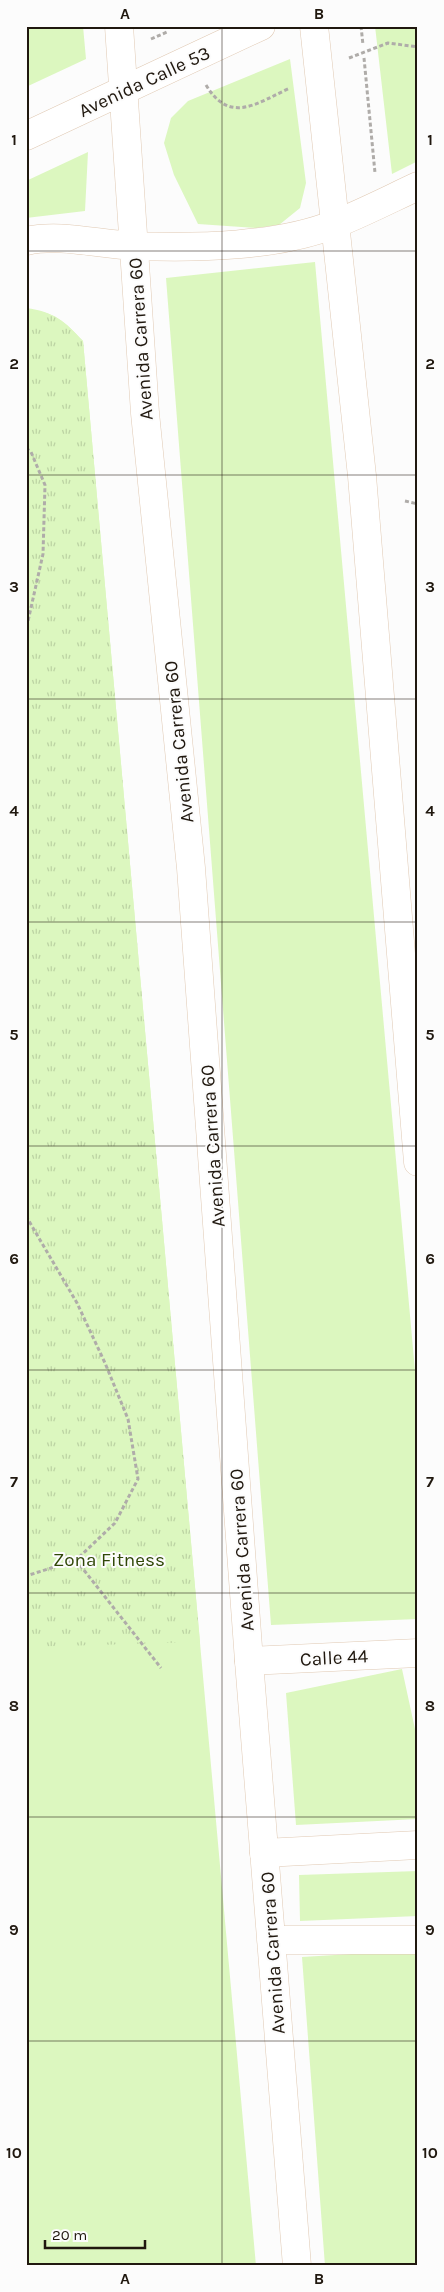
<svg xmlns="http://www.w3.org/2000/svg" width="444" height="2292" font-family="Karla,sans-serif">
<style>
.grass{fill:#dcf7bf}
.park{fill:url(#park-tufts)}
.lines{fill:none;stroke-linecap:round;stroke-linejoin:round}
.minor-casing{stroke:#e0c9b3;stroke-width:29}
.major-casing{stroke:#e0c9b3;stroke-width:29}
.path{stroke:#afaca9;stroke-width:3;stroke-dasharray:4 2.5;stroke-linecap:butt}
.minor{stroke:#fff;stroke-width:28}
.major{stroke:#fff;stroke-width:28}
.grid{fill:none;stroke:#20180f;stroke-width:1;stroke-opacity:0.55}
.labels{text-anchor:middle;stroke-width:4;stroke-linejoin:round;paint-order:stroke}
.street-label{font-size:19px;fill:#20180f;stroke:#fcfcfc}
.park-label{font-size:19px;fill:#304807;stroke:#fcfcfc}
.neatline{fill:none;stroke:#20180f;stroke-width:2}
.grid-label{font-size:16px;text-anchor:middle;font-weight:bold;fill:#20180f}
</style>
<defs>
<pattern id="park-tufts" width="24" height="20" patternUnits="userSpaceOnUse" patternTransform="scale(1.25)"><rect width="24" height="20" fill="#dcf7bf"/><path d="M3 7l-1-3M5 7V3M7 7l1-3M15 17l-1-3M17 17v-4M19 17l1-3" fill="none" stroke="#bcd3a3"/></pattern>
</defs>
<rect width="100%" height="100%" fill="#fcfcfc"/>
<!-- grass -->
<path class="grass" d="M26,26H83L86,59L26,87Z
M375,26H418V161L392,174Z
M290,59L306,183L300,208L279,225L256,228L198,224L174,175L164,143L171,118L188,101Z
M88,152L85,211L26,218V181Z
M315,262L418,1404V1619L271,1625L166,278Z
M26,308C55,312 64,321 83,341L256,2266H26Z
M402,1669L418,1743V1819L296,1825L286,1693Z
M418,1871V1916L300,1921L299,1875Z
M418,1950V2266H325L302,1957Z"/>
<!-- park -->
<path class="park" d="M26,309C55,312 64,321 83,341L200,1642L26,1647Z"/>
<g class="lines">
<!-- minor casing -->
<g class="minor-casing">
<path id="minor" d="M249,1661L418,1653
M264,1853L418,1845"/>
</g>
<!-- major casing -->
<g class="major-casing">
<path id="major" d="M119,26L145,413L191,868L249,1661L297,2266
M314,26L362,476L418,1162
M26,136L261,26
M26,241C62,233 100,245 136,246C198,248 277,247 335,224C363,213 390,199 418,186
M271,1940H418"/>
</g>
<!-- path -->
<path class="path" d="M361,26L363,45
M179,27L180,26
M151,39L167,32
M349,58L388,43L418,47
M364,58L375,173
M206,85C230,125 257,103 290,88
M26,448L31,452L45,485L43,554L26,630
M405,501L418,504
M26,1216L77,1303L105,1363L128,1419L138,1479L115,1523L76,1560L26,1576
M76,1560L161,1668"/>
<!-- minor -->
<use href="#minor" class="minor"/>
<!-- major -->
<use href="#major" class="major"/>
</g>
<!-- grid -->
<path class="grid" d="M222,26V2266M26,251H418M26,475H418M26,699H418M26,922H418M26,1146H418M26,1370H418M26,1593H418M26,1817H418M26,2041H418"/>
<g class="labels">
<!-- street labels -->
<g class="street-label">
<text transform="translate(144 81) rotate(-25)" y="7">Avenida Calle 53</text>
<text transform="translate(140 339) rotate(-94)" y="7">Avenida Carrera 60</text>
<text transform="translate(178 742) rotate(-96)" y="7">Avenida Carrera 60</text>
<text transform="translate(212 1146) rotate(-94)" y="7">Avenida Carrera 60</text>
<text transform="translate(241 1550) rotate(-94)" y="7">Avenida Carrera 60</text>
<text transform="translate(334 1657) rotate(-3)" y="7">Calle 44</text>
<text transform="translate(272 1953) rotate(-94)" y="7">Avenida Carrera 60</text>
</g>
<!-- park labels -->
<g class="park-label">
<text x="109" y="1566">Zona Fitness</text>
</g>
</g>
<!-- border -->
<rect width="444" height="2292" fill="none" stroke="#fcfcfc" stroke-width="55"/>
<!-- scale -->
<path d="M45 2240v8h100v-8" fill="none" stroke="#20180f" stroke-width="2.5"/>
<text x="52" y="2240" font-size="15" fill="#20180f" stroke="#fcfcfc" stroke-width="4" paint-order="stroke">20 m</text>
<rect x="28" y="28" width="388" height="2236" class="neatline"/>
<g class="grid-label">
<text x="125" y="19">A</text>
<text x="319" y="19">B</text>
<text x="14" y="145">1</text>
<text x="430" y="145">1</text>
<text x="14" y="369">2</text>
<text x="430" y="369">2</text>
<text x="14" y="592">3</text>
<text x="430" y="592">3</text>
<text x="14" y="816">4</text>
<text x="430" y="816">4</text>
<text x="14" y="1040">5</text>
<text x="430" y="1040">5</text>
<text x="14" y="1264">6</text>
<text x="430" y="1264">6</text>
<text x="14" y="1487">7</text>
<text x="430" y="1487">7</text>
<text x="14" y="1711">8</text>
<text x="430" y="1711">8</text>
<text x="14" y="1935">9</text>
<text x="430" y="1935">9</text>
<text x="14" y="2158">10</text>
<text x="430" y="2158">10</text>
<text x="125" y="2284">A</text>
<text x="319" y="2284">B</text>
</g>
</svg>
